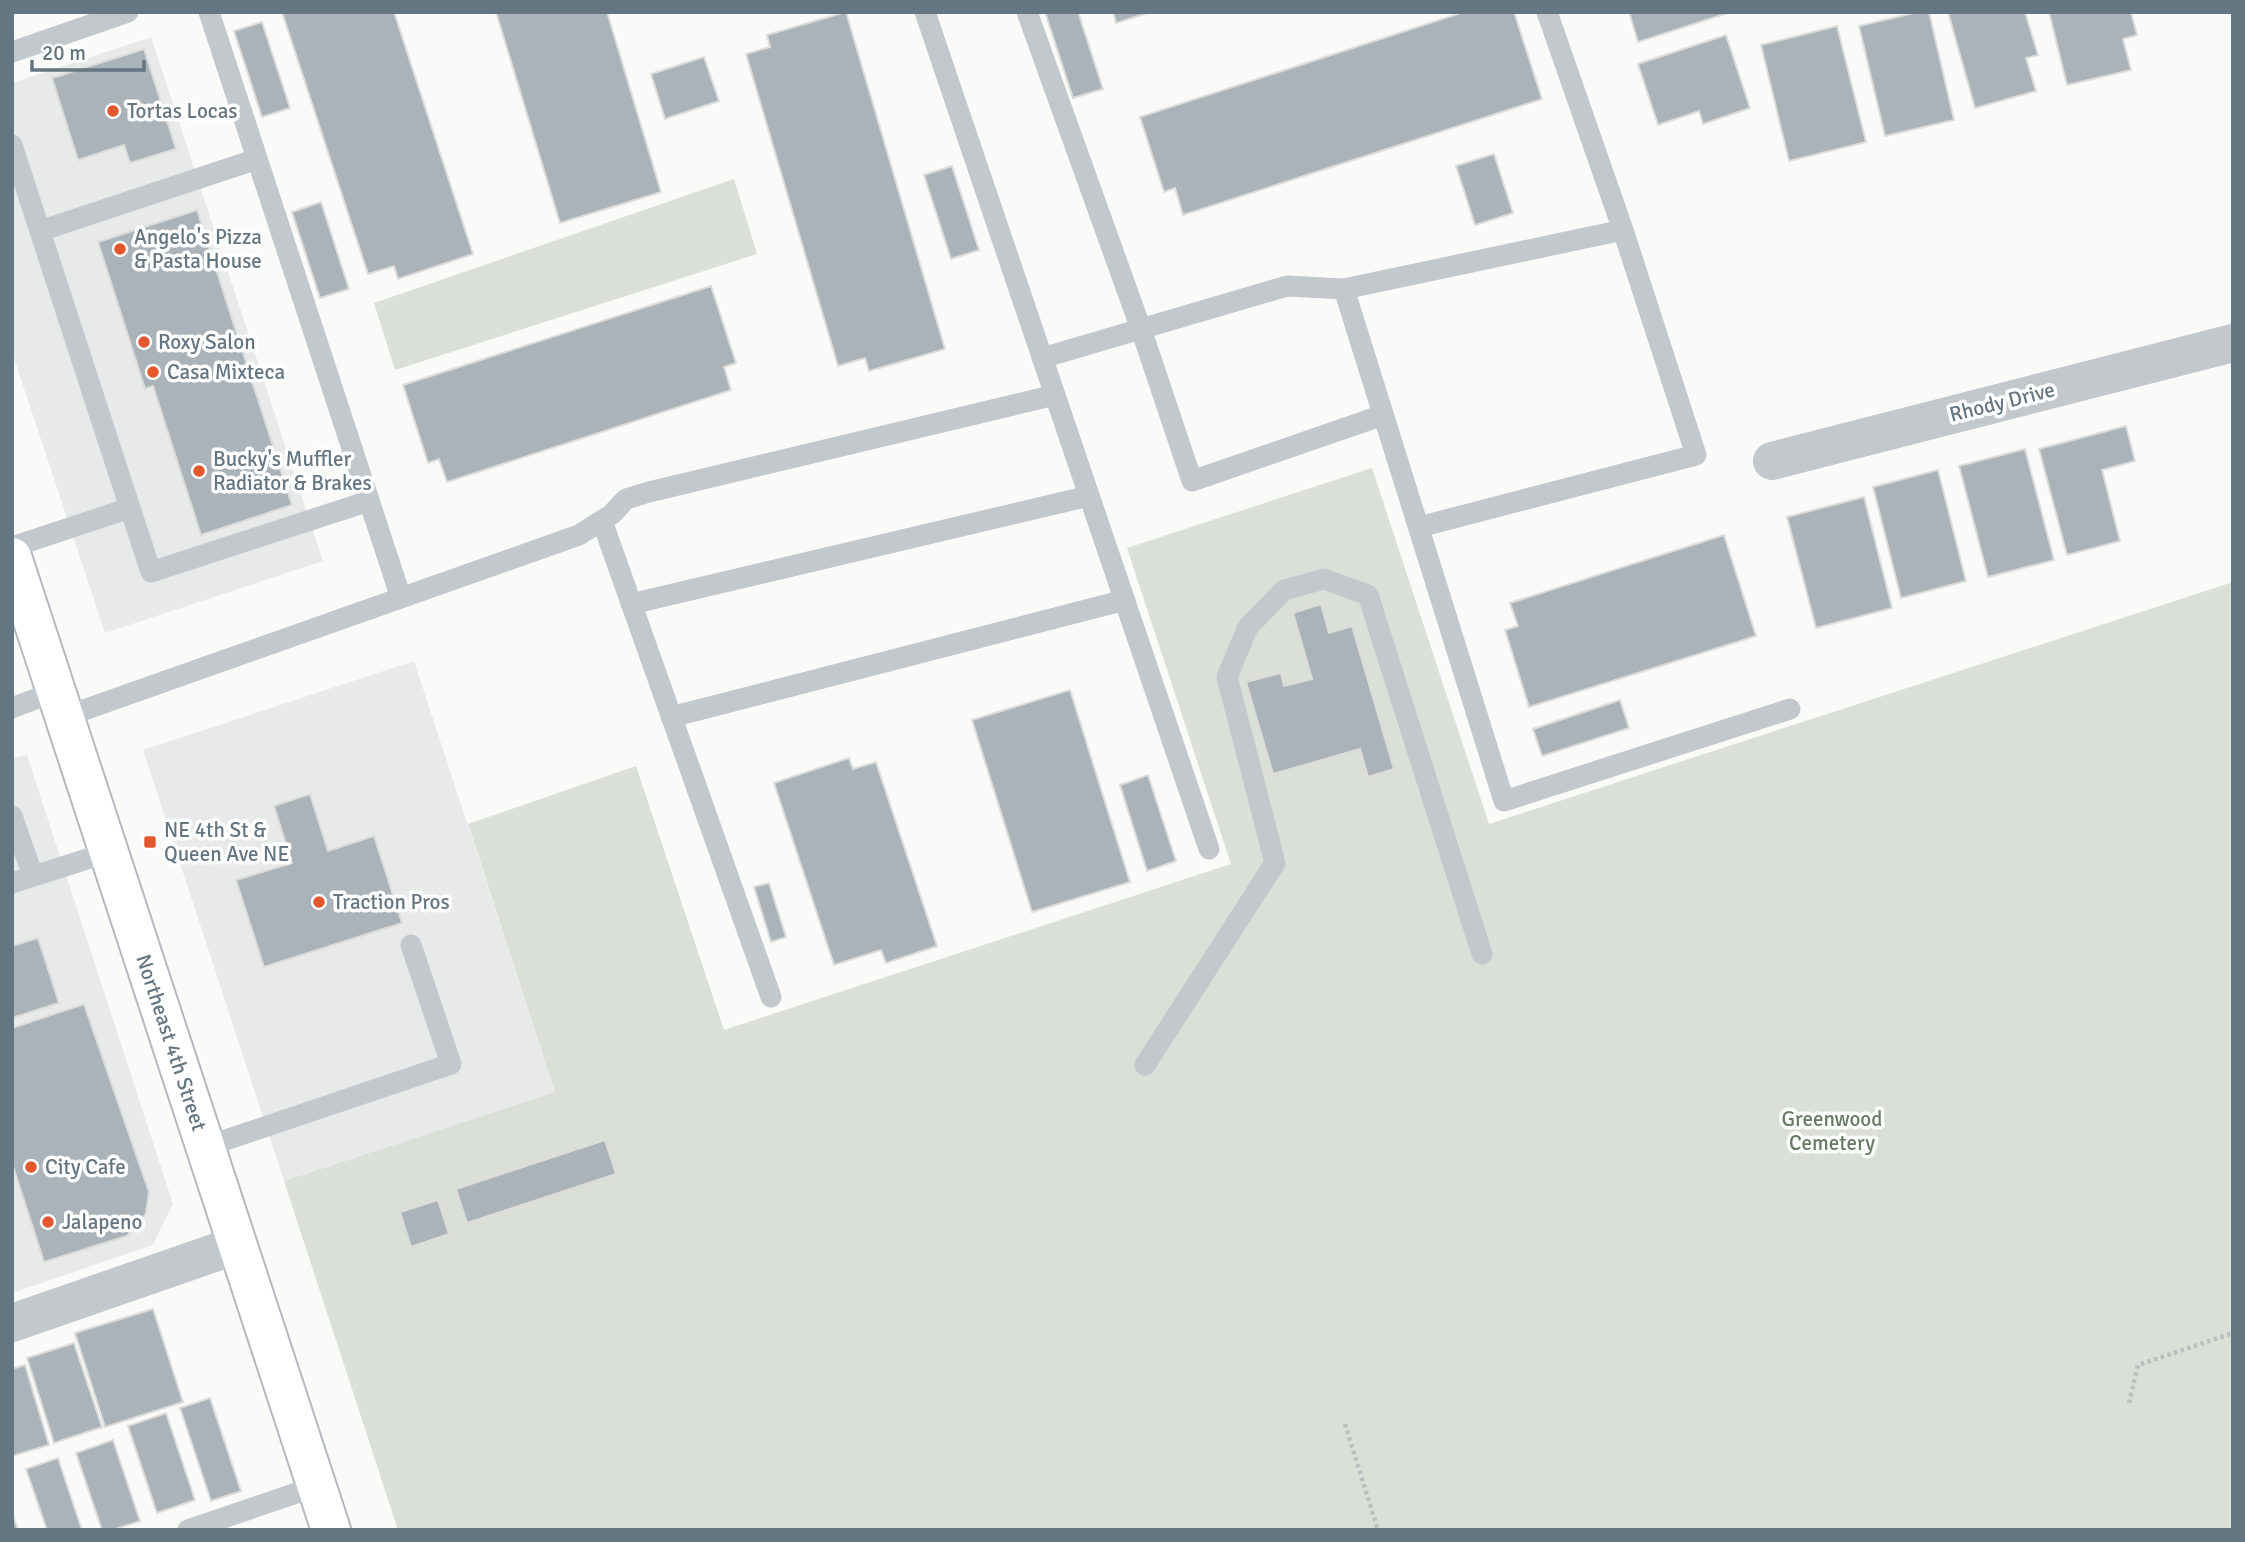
<svg xmlns="http://www.w3.org/2000/svg" width="2245" height="1542" font-family="Signika,sans-serif">
<style>
.built{fill:#e8e9e9}
.green{fill:#dadfd7}
.building{fill:#aab3b9;stroke:#dcdcda;stroke-width:2}
.lines{fill:none;stroke-linecap:round;stroke-linejoin:round}
.secondary-casing{stroke:#b3babf;stroke-width:42}
.path{stroke:#bbbfc2;stroke-width:4.5;stroke-dasharray:3.5 3.5;stroke-linecap:butt}
.service{stroke:#c3c8cc;stroke-width:21}
.minor{stroke:#c3c8cc;stroke-width:38}
.secondary{stroke:#fff;stroke-width:38}
.poi-dot{fill:#e4572e;stroke:#fff;stroke-width:2.5}
.labels{text-anchor:middle;stroke-width:7;stroke-linejoin:round;paint-order:stroke}
.poi-label{font-size:21px;fill:#657683;stroke:#fff;text-anchor:start}
.street-label{font-size:21px;fill:#657683;stroke:#fff}
.park-label{font-size:21px;fill:#687a64;stroke:#fff}
</style>
<rect width="100%" height="100%" fill="#fafaf8"/>
<!-- built -->
<path class="built" d="M151,37L323,561L105,633L12,352V83Z
M414,661L555,1092L284,1181L143,750Z
M27,755L173,1204L153,1245L12,1293V758Z"/>
<!-- green -->
<path class="green" d="M734,179L757,254L395,370L374,303Z
M1372,468L1489,824L2233,582V1530H398L284,1181L555,1092L468,824L636,766L724,1030L1231,864L1127,548Z"/>
<!-- building -->
<path class="building" d="M282,12H394L473,254L398,279L394,266L368,274Z
M496,12H607L661,192L560,223Z
M846,12L945,349L869,371L865,358L838,366L746,54L770,47L767,35Z
M1045,12H1078L1103,89L1073,98Z
M1113,12H1151L1116,23Z
M1464,12H1514L1542,99L1183,215L1175,188L1164,192L1140,117Z
M1629,12H1731L1638,42Z
M1918,12H1929L1954,120L1885,136L1859,26Z
M1948,12H2025L2038,55L2026,58L2036,91L1975,108Z
M2049,12H2131L2137,35L2123,39L2131,70L2067,85Z
M262,22L290,108L262,117L234,31Z
M1837,26L1866,142L1789,161L1761,45Z
M1726,35L1750,108L1703,124L1699,111L1658,125L1638,64Z
M144,49L176,149L130,163L124,145L78,160L52,78Z
M704,57L719,101L665,119L651,74Z
M1494,154L1513,213L1475,225L1456,166Z
M952,166L979,250L951,259L924,175Z
M321,202L349,289L320,298L292,212Z
M197,210L292,505L201,535L153,386L145,389L98,242Z
M711,286L736,363L724,367L731,390L447,482L439,459L428,463L403,385Z
M2126,426L2135,461L2102,470L2120,541L2067,555L2039,449Z
M2025,449L2054,560L1988,577L1959,466Z
M1938,470L1966,581L1901,598L1873,487Z
M1864,497L1892,608L1816,628L1787,517Z
M1724,535L1756,636L1529,707L1505,630L1518,626L1510,603Z
M1321,604L1329,633L1352,626L1394,769L1368,777L1360,749L1273,774L1246,682L1281,673L1284,686L1312,679L1293,613Z
M1070,690L1130,882L1032,912L972,720Z
M1620,700L1629,728L1542,756L1533,729Z
M849,758L853,769L876,762L937,946L886,963L881,950L834,965L774,783Z
M1148,775L1176,861L1147,871L1120,785Z
M310,794L328,851L374,836L402,923L264,967L236,880L292,863L274,806Z
M769,883L786,937L771,942L754,887Z
M38,938L59,1003L12,1018V946Z
M84,1004L149,1192L146,1213L138,1226L127,1236L44,1262L12,1163V1028Z
M605,1140L616,1174L467,1223L456,1189Z
M438,1200L449,1234L411,1247L400,1212Z
M153,1309L183,1402L105,1427L75,1333Z
M74,1343L102,1427L54,1443L27,1358Z
M25,1365L49,1445L12,1456V1369Z
M210,1398L241,1491L211,1501L180,1408Z
M166,1413L195,1500L157,1513L128,1426Z
M113,1440L140,1521L112,1530H102L76,1453Z
M58,1458L82,1530H47L26,1469Z
M12,1512L18,1530H12Z"/>
<g class="lines">
<!-- secondary casing -->
<g class="secondary-casing">
<g id="secondary">
<path id="s1" d="M12,557L331,1530"/>
</g>
</g>
<!-- path -->
<path class="path" d="M2129,1403L2138,1365L2233,1333
M1345,1424L1378,1530"/>
<!-- service -->
<path class="service" d="M209,12L401,598
M925,12L1209,849
M1027,12L1141,329L1192,481L1383,415
M1547,12L1623,230
M12,52L128,12
M12,145L130,508L12,547
M40,231L257,159
M1344,289L1623,230L1696,455L1419,527
M1042,358L1287,286L1344,289L1504,801L1790,709
M130,508L151,572L369,501
M602,521L771,997
M631,604L1089,496
M12,708L56,691
M64,717L579,535L612,514L626,499L649,492L1055,395
M671,717L1125,600
M12,816L33,876
M12,883L109,852
M1145,1065L1275,863L1227,677L1248,627L1284,590L1324,579L1368,595L1482,954
M205,1147L451,1064L411,945
M188,1530L317,1486"/>
<!-- minor -->
<path class="minor" d="M1772,461L2233,343
M12,1323L237,1245"/>
<!-- secondary -->
<use href="#secondary" class="secondary"/>
</g>
<!-- markers -->
<g class="poi-dot">
<circle cx="113" cy="111" r="7"/>
<circle cx="120" cy="249" r="7"/>
<circle cx="144" cy="342" r="7"/>
<circle cx="153" cy="372" r="7"/>
<circle cx="199" cy="471" r="7"/>
<rect x="143" y="835" width="14" height="14" rx="3.5"/>
<circle cx="319" cy="902" r="7"/>
<circle cx="31" cy="1167" r="7"/>
<circle cx="48" cy="1222" r="7"/>
</g>
<g class="labels">
<!-- poi labels -->
<g class="poi-label">
<text x="127" y="118">Tortas Locas</text>
<text x="134" y="244">Angelo's Pizza<tspan x="134" dy="24">&amp; Pasta House</tspan></text>
<text x="158" y="349">Roxy Salon</text>
<text x="167" y="379">Casa Mixteca</text>
<text x="213" y="466">Bucky's Muffler<tspan x="213" dy="24">Radiator &amp; Brakes</tspan></text>
<text x="164" y="837">NE 4th St &amp;<tspan x="164" dy="24">Queen Ave NE</tspan></text>
<text x="333" y="909">Traction Pros</text>
<text x="45" y="1174">City Cafe</text>
<text x="62" y="1229">Jalapeno</text>
</g>
<!-- street labels -->
<g class="street-label">
<text transform="translate(2002 402) rotate(-14)" y="7">Rhody Drive</text>
<text dy="7" stroke="none"><textPath href="#s1" startOffset="511">Northeast 4th Street</textPath></text>
</g>
<!-- park labels -->
<g class="park-label">
<text x="1832" y="1126">Greenwood<tspan x="1832" dy="24">Cemetery</tspan></text>
</g>
</g>
<!-- border -->
<rect width="2245" height="1542" fill="none" stroke="#657683" stroke-width="28"/>
<!-- scale -->
<path d="M32 60v10h112v-10" fill="none" stroke="#657683" stroke-width="3.5"/>
<text x="42" y="60" font-size="21" fill="#657683" stroke="#ffffff" stroke-width="5" paint-order="stroke">20 m</text>
</svg>
